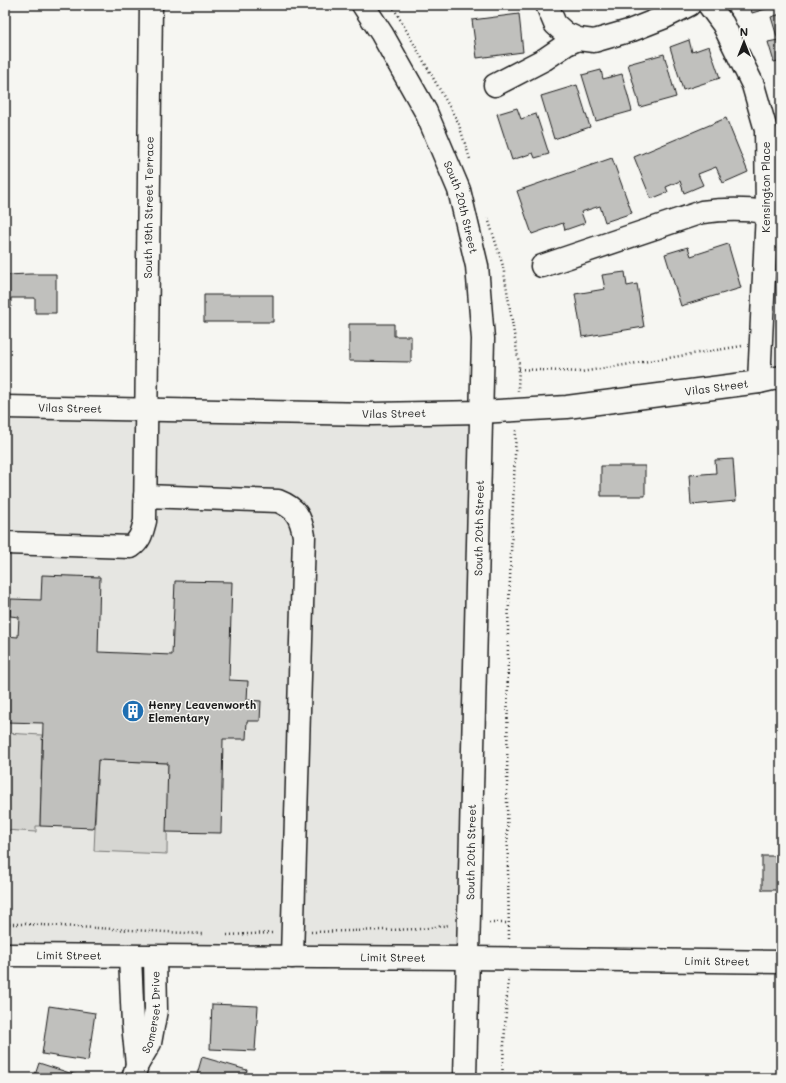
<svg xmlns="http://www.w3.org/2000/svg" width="786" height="1083" font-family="Mali,sans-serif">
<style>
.built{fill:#e6e6e2}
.green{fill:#d6d6d2;stroke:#797977}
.building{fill:#c0c0bd;stroke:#1c1c1c}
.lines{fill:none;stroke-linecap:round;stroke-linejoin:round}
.minor-casing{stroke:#1c1c1c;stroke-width:25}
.major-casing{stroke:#1c1c1c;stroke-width:25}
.path{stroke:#1c1c1c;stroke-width:2.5;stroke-dasharray:1 3;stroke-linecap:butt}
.minor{stroke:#f6f6f2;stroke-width:22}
.major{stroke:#f6f6f2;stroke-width:22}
.labels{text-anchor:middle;stroke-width:3;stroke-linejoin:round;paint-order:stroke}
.street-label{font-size:11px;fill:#1c1c1c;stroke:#f6f6f2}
.poi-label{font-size:11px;font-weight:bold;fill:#1c1c1c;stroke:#f6f6f2;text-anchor:start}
</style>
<rect width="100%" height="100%" fill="#f6f6f2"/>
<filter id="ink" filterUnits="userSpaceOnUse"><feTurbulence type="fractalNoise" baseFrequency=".025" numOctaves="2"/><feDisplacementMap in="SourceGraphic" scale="8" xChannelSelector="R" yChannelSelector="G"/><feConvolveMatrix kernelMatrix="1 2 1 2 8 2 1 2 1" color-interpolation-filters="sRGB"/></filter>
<g filter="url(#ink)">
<!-- built -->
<path class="built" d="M5,407L481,412L468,958L5,955Z"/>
<!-- green -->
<path class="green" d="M5,733L42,735L40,826H36V832L5,830Z
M98,760L168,763L167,854L94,851Z"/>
<!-- building -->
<path class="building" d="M471,5H511V7H471Z
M750,5H779L752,13Z
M519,14L523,52L477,58L472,20Z
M781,14V60L774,62L768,42L778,40L771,17Z
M689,40L692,52L709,46L720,78L683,90L670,47Z
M664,54L676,97L640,107L628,64Z
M601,70L603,79L622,74L632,111L596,121L582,75Z
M577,85L590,127L554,139L541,96Z
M517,108L521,119L536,114L549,154L535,158L533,153L512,160L497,114Z
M726,118L748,172L723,183L716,167L698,174L703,185L684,193L680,181L666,187L668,192L651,199L634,157Z
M612,158L632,213L605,222L600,206L581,212L585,223L565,230L563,223L532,234L517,191Z
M728,244L741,288L681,306L665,254L688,247L691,256Z
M625,272L627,286L637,284L644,327L582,337L575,294L605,289L602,275Z
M30,274H56V313H35V298H11V307H5V275Z
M204,295H273V322H204Z
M349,324H394V336H411V362L349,361Z
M733,459L736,501L691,505L689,475L716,473L715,460Z
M601,466H645V496H601Z
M42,575L100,577L98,652L172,655L175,581L232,582L229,680L248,681L247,700L261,701L260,721H247L246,739H223L221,833L166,832L168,763L98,760L94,828L40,826L43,723L5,722V666L6,636L18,637L19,617L10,616L11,599L41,600Z
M762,856H781V890H762Z
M212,1004L258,1006L255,1051L210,1049Z
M49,1006L95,1013L88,1061L42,1054Z
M202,1057L247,1070L245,1078H196Z
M39,1063L82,1077V1078H34Z"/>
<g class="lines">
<!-- minor casing -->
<g class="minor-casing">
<g id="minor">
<path d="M547,5L555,24L565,33L578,39L594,41L632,30L665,17L689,5"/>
<path d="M709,5L723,24L753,85L766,130L767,212L759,382"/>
<path d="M495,85L545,59L567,44L578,39"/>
<path d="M542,266L702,212C724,209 745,209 767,212"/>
<path id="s1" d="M5,407L373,414L481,412L567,407L759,382L781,377"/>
<path d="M145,496L278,501C296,508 301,517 304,536L292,957"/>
<path id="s2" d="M5,543L131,547C141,540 142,532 145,521L151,5"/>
<path id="s3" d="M5,955L468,958L781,962"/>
<path d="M130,957L133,1024L137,1065"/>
<path id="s4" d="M133,1078L137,1065L150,1043L156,1010L155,957"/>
</g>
</g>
<!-- major casing -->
<g class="major-casing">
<g id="major">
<path id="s5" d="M363,5L382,34L426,112L459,190L477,266L483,339L465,1078"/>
</g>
</g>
<!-- path -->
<path class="path" d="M392,5L458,122L470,159
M488,218L503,266L519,364L518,391
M519,369L581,372L742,346
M489,923H508
M5,924H25L202,934
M311,932L421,929L450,925
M227,935L272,933
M509,939L507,799L508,628L516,430
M502,1078L508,978"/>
<!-- minor -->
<use href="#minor" class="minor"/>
<!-- major -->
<use href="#major" class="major"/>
</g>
</g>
<!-- icons -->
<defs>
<g id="building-disc" transform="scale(1.15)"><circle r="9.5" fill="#1f6fb2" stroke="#f6f6f2"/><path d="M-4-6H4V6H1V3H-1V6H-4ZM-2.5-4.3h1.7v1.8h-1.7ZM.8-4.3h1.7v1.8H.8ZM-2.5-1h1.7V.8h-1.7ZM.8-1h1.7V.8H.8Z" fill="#fff"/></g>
</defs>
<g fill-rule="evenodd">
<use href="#building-disc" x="133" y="711"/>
</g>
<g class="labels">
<!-- street labels -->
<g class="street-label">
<text transform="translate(766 187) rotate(-90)" y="4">Kensington Place</text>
<text dy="4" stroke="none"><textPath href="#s2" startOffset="470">South 19th Street Terrace</textPath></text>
<text dy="4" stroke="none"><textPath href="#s5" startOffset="226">South 20th Street</textPath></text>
<text dy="4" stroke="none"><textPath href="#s1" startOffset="713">Vilas Street</textPath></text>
<text dy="4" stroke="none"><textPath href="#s1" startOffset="65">Vilas Street</textPath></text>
<text dy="4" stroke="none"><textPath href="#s1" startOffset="389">Vilas Street</textPath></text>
<text transform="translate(479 528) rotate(-89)" y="4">South 20th Street</text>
<text transform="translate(471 852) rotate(-89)" y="4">South 20th Street</text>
<text dy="4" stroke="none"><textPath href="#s3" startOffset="64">Limit Street</textPath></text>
<text dy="4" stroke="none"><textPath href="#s3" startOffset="388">Limit Street</textPath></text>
<text dy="4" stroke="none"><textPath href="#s3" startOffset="712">Limit Street</textPath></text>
<text dy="4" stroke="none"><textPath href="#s4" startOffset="70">Somerset Drive</textPath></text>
</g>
<!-- poi labels -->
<g class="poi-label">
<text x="148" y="709">Henry Leavenworth<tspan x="148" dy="13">Elementary</tspan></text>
</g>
</g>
<!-- margin -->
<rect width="786" height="1083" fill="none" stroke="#f6f6f2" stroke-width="20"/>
<rect x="10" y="10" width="766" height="1063" fill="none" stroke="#1c1c1c" stroke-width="1.5" filter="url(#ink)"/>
<!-- north arrow -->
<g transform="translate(744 42)" stroke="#f6f6f2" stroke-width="3" paint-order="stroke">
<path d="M0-3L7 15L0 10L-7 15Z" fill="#1c1c1c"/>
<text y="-6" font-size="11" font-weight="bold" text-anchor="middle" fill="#1c1c1c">N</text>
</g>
</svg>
